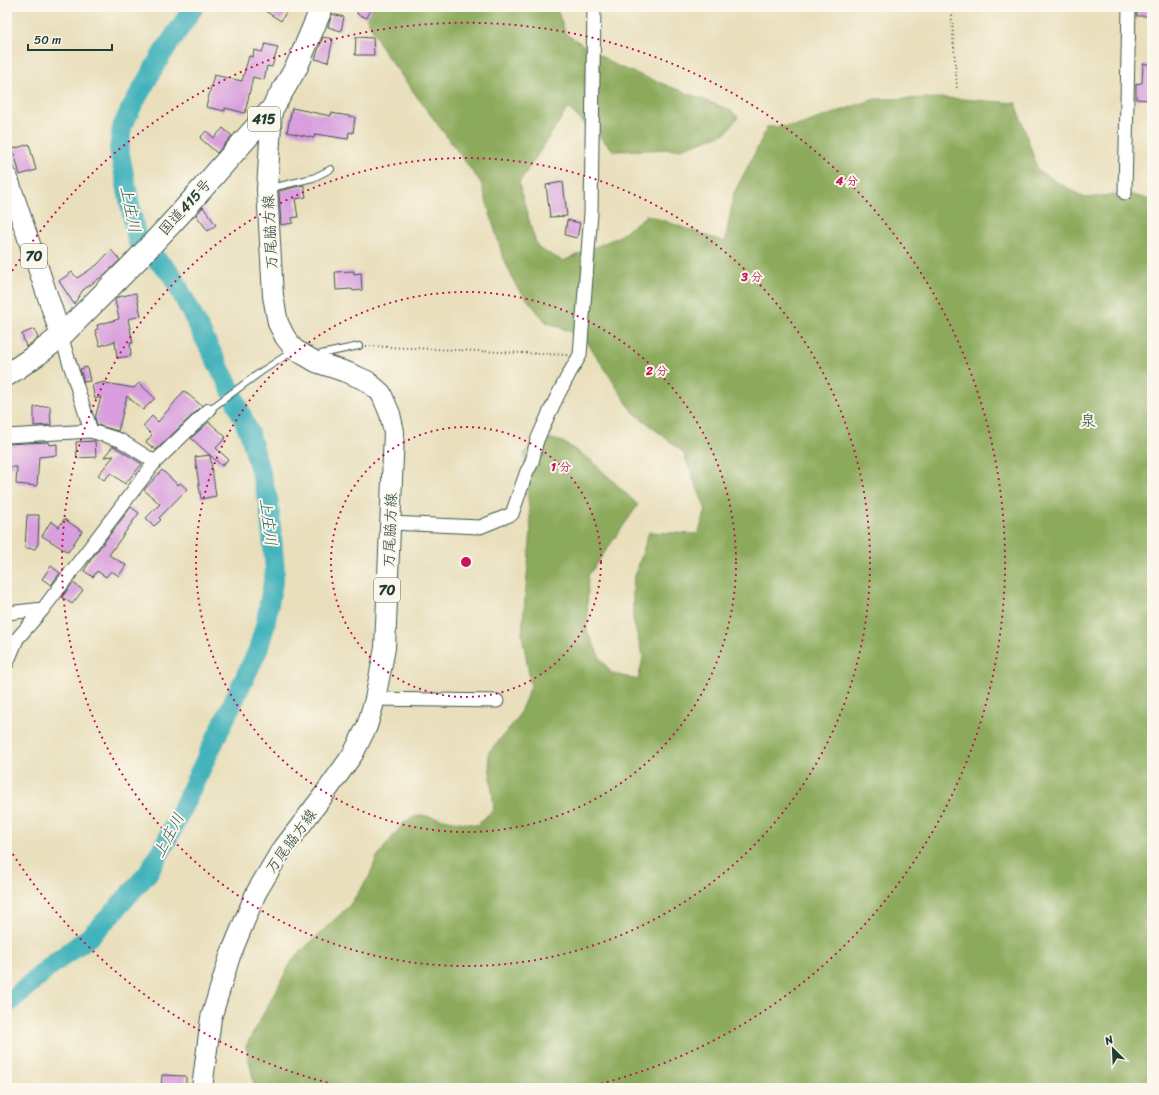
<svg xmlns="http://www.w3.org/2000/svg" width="1159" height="1095" font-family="Sriracha,'Klee One',sans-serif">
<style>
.forest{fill:#8caa5c;stroke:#567448}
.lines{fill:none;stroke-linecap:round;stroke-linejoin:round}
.river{stroke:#42b2bb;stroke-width:20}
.building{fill:#d89edd}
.lane-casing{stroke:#3d5548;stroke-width:8}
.street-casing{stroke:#3d5548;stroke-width:15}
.primary-casing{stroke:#3d5548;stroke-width:22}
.highway-casing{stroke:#3d5548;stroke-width:24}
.path{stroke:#3d5548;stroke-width:2;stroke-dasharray:1 3;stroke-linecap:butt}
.lane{stroke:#fff;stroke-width:6}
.street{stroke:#fff;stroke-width:13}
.primary{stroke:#fff;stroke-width:20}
.highway{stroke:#fff;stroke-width:22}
.ring{fill:none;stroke:#c2185b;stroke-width:2;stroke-dasharray:2 4}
.labels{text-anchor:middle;stroke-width:4;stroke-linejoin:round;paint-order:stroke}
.shield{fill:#fbf7ec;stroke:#61756b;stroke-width:1}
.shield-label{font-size:14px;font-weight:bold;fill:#1f3d34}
.street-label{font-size:15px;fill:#1f3d34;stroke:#fbf7ec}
.water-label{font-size:16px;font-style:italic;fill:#2a605c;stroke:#fbf7ec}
.neighbourhood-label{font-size:16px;fill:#1f3d34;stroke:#fbf7ec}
.centre{fill:#c2185b;stroke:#fbf7ec;stroke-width:2}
.ring-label{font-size:12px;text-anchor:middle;font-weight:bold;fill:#c2185b;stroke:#fbf7ec;stroke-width:4;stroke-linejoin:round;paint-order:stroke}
</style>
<rect width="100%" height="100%" fill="#fbf7ec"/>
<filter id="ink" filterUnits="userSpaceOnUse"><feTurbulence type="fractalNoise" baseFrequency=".025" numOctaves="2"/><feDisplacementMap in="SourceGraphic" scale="8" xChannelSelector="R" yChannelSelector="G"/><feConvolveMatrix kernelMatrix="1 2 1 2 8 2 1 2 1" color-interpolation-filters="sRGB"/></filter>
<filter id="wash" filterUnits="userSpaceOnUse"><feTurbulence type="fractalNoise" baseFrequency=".012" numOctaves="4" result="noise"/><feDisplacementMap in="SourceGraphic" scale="16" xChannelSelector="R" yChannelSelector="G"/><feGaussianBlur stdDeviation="0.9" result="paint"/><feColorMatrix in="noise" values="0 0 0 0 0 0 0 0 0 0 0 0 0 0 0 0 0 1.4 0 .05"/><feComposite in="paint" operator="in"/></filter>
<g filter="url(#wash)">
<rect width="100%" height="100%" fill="#e9dfbc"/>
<!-- forest -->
<path class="forest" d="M361,7H556L566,34L617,66L730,110L738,117L726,133L681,149L614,151L568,108L519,183L532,231L538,248L563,261L618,237L647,215L725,242L734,193L762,139L767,127L797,126L874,99L947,98L1016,103L1038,171L1085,198L1125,193L1152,200V1088H255L246,1046L293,959L349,906L369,877L377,857L405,821L420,815L477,825L494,809L488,753L517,719L531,686L522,634L531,530L524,453L548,438L563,442L592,461L638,505L588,576L587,631L599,656L611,673L638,680L643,658L633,619V582L649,532L698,534L706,510L683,452L632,411L584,337L546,322L516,286L502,254L481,183L384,52Z"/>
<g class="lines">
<!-- river -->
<path class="river" d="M7,1004L53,964L88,938L112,914L148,873L167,840L258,650L265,626L275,571L269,503L250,435L231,390L172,275L137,240L119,149L122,127L131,108L162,54L194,7"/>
</g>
<g id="blocks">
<!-- building -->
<path class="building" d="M259,7H289L281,21Z
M358,7H372L367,18L357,14Z
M1137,7H1151L1152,16H1137Z
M332,14L344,17L341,31L328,27Z
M323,37L333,39L328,62L315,59Z
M356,37L373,38L374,55H355Z
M265,44L278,47L272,67L267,66L264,80L253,77L245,113L225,108V111L206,107L214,75L242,81L249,56L253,57L254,50L262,52Z
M1143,64H1152V100L1136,99V84L1142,83Z
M292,108L331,116V113L355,117L353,133L349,132L348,139L315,134L314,138L287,132Z
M223,128L232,136L217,153L200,138L206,131L214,138Z
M29,144L36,170L20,175L13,149Z
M563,182L567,216L550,217L546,185Z
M304,185L306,197L295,199L298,217L292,218L293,223L281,225L279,191Z
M203,207L216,225L208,231L196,215Z
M567,220L580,223L577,238L565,235Z
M111,250L120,260L104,275L83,290L74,304L59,281L72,272L77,278L97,265Z
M354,271V274L361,273L362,290L353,291L352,289L336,290L335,272Z
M136,293L141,316L128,319L133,343H130L131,356L117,358L115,341L100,346L95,330L98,329L97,325L119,319L115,300L118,297Z
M34,329L38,338L26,347L22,334Z
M87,367L90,381L84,382L80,369Z
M105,382V383L134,388L139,383L155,398L143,410L127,396L118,431L97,425L95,418L101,397L95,399L92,385Z
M184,391L202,406L156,450L146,442L152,435L143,426L152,416L158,422Z
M50,406L51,425L34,426V407Z
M209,422L226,437L216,448L228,459L222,466L191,438Z
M95,441L96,457L77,458L76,442Z
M48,442L49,445L57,444V455L39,457L37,486L16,484L17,467H7V444Z
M113,446L142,464L125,484L111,473L104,480L98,475L114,456L104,457Z
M210,455L216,496L201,499L195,457Z
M162,470L178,485L180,483L187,489L159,518L161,520L154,526L146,518L160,504L144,490Z
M131,507L139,513L109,555L126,565L119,576L111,571L106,577L97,571L93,577L84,571L92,558Z
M27,515H39L38,544L35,549L25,548Z
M64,519L82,531L68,552L42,536L51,521L59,527Z
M51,566L60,573L51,585L42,579Z
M73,583L83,590L72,604L62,597Z
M162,1075L186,1076V1088H161Z"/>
</g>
</g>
<g filter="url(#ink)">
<use href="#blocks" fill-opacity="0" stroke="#3d5548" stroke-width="1"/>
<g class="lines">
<!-- lane casing -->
<g class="lane-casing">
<path id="lane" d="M271,188L313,178L331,169
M318,359L321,354L359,346
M209,410L262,371L293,351"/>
</g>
<!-- street casing -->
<g class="street-casing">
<path id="street" d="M1125,193L1129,7
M61,336L91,431
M7,436L91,431L120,440L155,462
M390,523L480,527L512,514L527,471C535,462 533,449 538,438C550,410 564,381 580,355L591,213L594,7
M7,613L43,609
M7,663L17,639L43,609L155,462L209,410
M375,699L497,701"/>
</g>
<!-- primary casing -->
<g class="primary-casing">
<path id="primary" d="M7,176L61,336
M202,1088L211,1018L230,956L256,893L279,854L323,796L353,754L367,726L375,699L385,648L394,432L390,414L381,393L367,381L349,373L316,362L294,349L285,337L278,323L273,296L267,189L272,109"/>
</g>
<!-- highway casing -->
<g class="highway-casing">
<path id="highway" d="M7,375L38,354L61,336L135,262L180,214L272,109L297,66L322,7"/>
</g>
<!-- path -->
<path class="path" d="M951,7L957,88
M366,346L568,355
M1146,1088L1152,1087"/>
<!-- lane -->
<use href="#lane" class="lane"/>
<!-- street -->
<use href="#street" class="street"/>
<!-- primary -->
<use href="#primary" class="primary"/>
<!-- highway -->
<use href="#highway" class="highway"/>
</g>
</g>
<!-- distance rings -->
<g class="ring">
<circle cx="466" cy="562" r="135"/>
<circle cx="466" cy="562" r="270"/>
<circle cx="466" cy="562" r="404"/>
<path d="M345 1087A539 539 0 0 1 9 848M9 276A539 539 0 1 1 587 1087"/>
</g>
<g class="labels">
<!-- shield labels -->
<g class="shield">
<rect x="248" y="107" width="32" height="24" rx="3"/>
<rect x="21" y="244" width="26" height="24" rx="3"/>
<rect x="374" y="578" width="26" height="24" rx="3"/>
</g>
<g class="shield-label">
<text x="264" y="124">415</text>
<text x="34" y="261">70</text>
<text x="387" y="595">70</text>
</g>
<!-- street labels -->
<g class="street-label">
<text transform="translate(185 207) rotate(-48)" y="5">国道415号</text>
<text transform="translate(270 232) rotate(-93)" y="5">万尾脇方線</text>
<text transform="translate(390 530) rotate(-88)" y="5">万尾脇方線</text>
<text transform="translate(291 841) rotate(-54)" y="5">万尾脇方線</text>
</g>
<!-- water labels -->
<g class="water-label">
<text transform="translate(131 209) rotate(78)" y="6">上庄川</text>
<text transform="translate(269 522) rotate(83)" y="6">上庄川</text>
<text transform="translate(168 835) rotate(-62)" y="6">上庄川</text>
</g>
<!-- neighbourhood labels -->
<g class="neighbourhood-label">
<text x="1088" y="426">泉</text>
</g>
</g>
<circle cx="466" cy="562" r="6" class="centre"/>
<g class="ring-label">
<text x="847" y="185">4 分</text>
<text x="752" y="281">3 分</text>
<text x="657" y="375">2 分</text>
<text x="561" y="471">1 分</text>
</g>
<!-- margin -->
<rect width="1159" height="1095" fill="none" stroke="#fbf7ec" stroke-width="24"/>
<!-- north arrow -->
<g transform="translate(1113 1049) rotate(336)" stroke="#fbf7ec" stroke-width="3" paint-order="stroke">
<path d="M0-3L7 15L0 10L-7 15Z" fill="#1f3d34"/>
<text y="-6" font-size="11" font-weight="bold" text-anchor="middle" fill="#1f3d34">N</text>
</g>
<!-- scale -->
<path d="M28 44v6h84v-6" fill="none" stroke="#1f3d34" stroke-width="2"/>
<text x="34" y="44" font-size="12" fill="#1f3d34" stroke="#fbf7ec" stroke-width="3" paint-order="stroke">50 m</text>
</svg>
